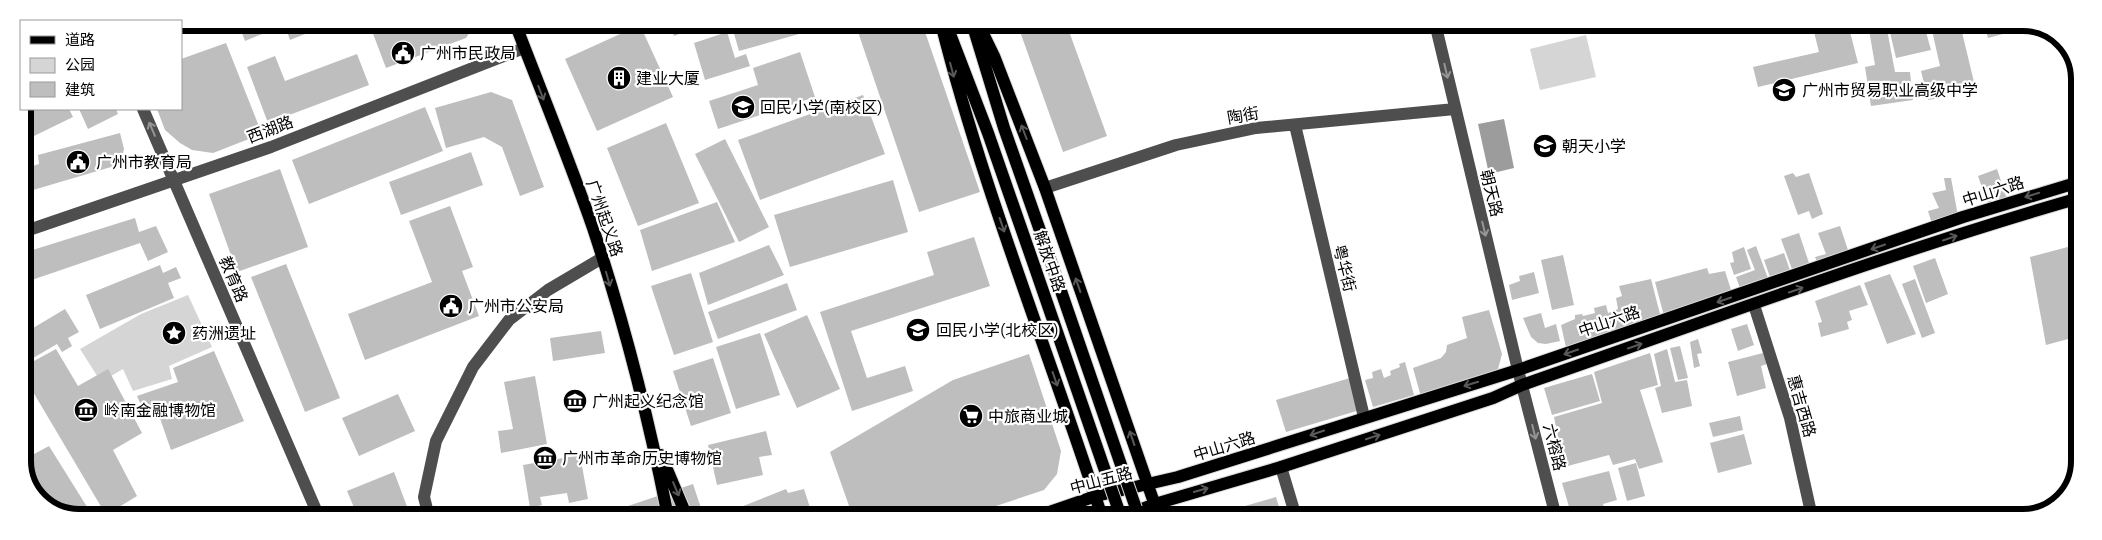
<svg xmlns="http://www.w3.org/2000/svg" width="2102" height="540" font-family="'IBM Plex Sans','Noto Sans SC',sans-serif">
<style>
.green{fill:#d5d5d5}
.water{fill:#9c9c9c}
.building{fill:#bebebe}
.lines{fill:none;stroke-linecap:round;stroke-linejoin:round}
.major-casing{stroke:#dbdbdb;stroke-width:14}
.minor{stroke:#4e4e4e;stroke-width:12}
.major{stroke:#000;stroke-width:12}
.major-bridge-casing{stroke:#dbdbdb;stroke-width:14;stroke-linecap:butt}
.major-bridge{stroke:#000;stroke-width:12}
.oneway{stroke:#595959}
.oneway2{stroke:#959595}
.labels{text-anchor:middle;stroke-width:4.5;stroke-linejoin:round;paint-order:stroke}
.poi-label{font-size:16px;fill:#000;stroke:#fff;text-anchor:start}
.street-label{font-size:16px;fill:#000;stroke:#fff}
.rim{fill:none;stroke:#000;stroke-width:6}
</style>
<rect width="100%" height="100%" fill="#fff"/>
<!-- green -->
<path class="green" d="M1586,35L1596,77L1540,90L1530,49Z
M188,295L212,347L169,366L172,379L133,391L123,369L101,382L80,349L141,314Z"/>
<!-- water -->
<path class="water" d="M1504,119L1514,168L1489,174L1478,124Z"/>
<!-- building -->
<path class="building" d="M192,23H222L196,33Z
M238,23H269L272,30L245,41Z
M284,23H333L290,40Z
M394,23H476L466,38L386,68L372,31Z
M669,23H690L692,29L674,36Z
M695,23H724L698,32Z
M759,23H804L806,32L739,51L733,30Z
M855,23H922L980,192L919,212Z
M1017,23H1066L1107,136L1063,152Z
M1812,24H1848L1858,63L1758,87L1753,67L1819,52Z
M1868,24H1886L1895,72H1910L1913,100L1871,106L1865,67L1875,65Z
M1888,24H1960L1974,82L1946,86L1948,97L1928,100L1921,71L1940,66L1931,26L1918,29L1919,34L1926,32L1931,50L1896,58Z
M1984,24H2034L2037,25L1988,38Z
M640,25L673,97L597,131L565,59Z
M727,32L735,58L746,54L750,66L705,80L694,43Z
M226,43L262,134L213,153L192,150L180,143L165,130L157,109H181V59Z
M800,52L815,97L718,129L709,101L758,85L753,68Z
M357,54L369,85L268,123L247,67L275,56L285,81Z
M491,92L512,100L544,187L520,196L502,147L484,137L446,148L435,108Z
M863,95L885,154L760,200L738,140Z
M425,107L443,151L309,204L292,160Z
M23,109H69L73,117L34,136Z
M79,109H116L118,114L88,129Z
M666,123L699,203L638,226L607,148Z
M120,133L124,149L121,160L111,167L23,193V169L39,164L38,155Z
M725,139L769,227L739,242L695,154Z
M471,152L483,185L401,215L389,182Z
M280,169L308,247L237,272L209,194Z
M1997,169L2007,199L1988,205L1978,176Z
M1793,173L1796,177L1809,173L1823,214L1812,219L1809,211L1798,215L1784,176Z
M1944,178H1951L1958,216L1932,224L1928,211L1939,208L1932,193L1946,190Z
M893,180L908,232L790,267L774,215Z
M717,202L735,242L652,271L640,230Z
M450,206L473,267L462,271L479,316L365,360L348,314L432,282L409,221Z
M135,218L139,232L156,226L168,252L148,261L140,243L23,283V253Z
M1840,226L1849,253L1818,264L1815,257L1826,254L1818,233Z
M1799,233L1810,266L1793,272L1781,239Z
M974,237L990,286L851,331L867,378L905,366L913,391L852,411L820,312L934,275L927,252Z
M2079,244V336L2046,345L2030,257Z
M769,245L784,275L708,305L699,273Z
M1756,246L1769,281L1741,291L1736,277L1755,270L1747,250Z
M1744,247L1751,269L1734,275L1730,263L1734,262L1732,252Z
M1784,253L1791,273L1771,280L1764,260Z
M1563,255L1574,305L1552,310L1541,260Z
M1935,258L1948,294L1926,303L1913,266Z
M286,264L340,398L305,412L251,277Z
M160,265L163,273L176,267L181,278L168,283L174,298L100,329L86,295Z
M1707,268L1709,274L1725,271L1732,293L1664,316L1655,282Z
M1534,272L1539,293L1512,300L1509,285L1520,281L1519,276Z
M691,273L713,342L674,355L651,286Z
M1890,274L1916,334L1887,344L1864,283Z
M1651,279L1661,318L1567,352L1561,325L1575,319V315L1582,314L1583,316L1595,313L1594,308L1606,305L1608,313L1618,309L1616,298L1622,296L1619,286Z
M1915,279L1935,333L1922,338L1902,284Z
M787,283L797,310L718,339L708,312Z
M1860,285L1868,305L1849,311L1852,320L1847,322L1849,329L1821,337L1818,323L1822,322L1815,301Z
M65,309L79,332L68,338L72,346L62,352L57,344L23,364V334Z
M1489,310L1502,354L1498,369L1494,373L1421,397L1413,368L1441,358L1446,352L1447,345L1467,338L1462,317Z
M1541,313L1545,328L1556,324L1560,341L1546,344L1538,343L1531,337L1523,318Z
M807,315L840,389L797,408L764,334Z
M1747,324L1754,345L1738,351L1731,329Z
M601,331L605,353L553,361L550,338Z
M760,333L780,395L736,409L716,347Z
M1698,339L1702,353L1697,354L1700,366L1694,368L1690,342Z
M1680,346L1688,378L1678,380L1670,348Z
M56,349L78,386L108,369L142,433L113,450L137,496L106,515L23,375V367Z
M1667,349L1675,382L1687,380L1692,406L1662,413L1655,388L1661,386L1654,354Z
M214,351L244,421L171,450L155,404L142,407L137,396L178,382L173,368Z
M1650,353L1658,385L1640,390L1663,462L1639,469L1635,459L1613,465L1609,455L1564,467L1554,417L1602,403L1594,372Z
M1763,353L1767,364L1761,366L1766,388L1737,396L1728,362Z
M1029,354L1061,451L1057,474L1044,490L963,517H853L830,452L953,380Z
M713,358L731,413L691,426L673,371Z
M1405,362L1414,395L1373,407L1365,380L1373,378L1372,372L1381,369L1384,378L1391,375L1390,371L1400,367L1399,364Z
M1592,374L1600,401L1552,415L1544,388Z
M535,376L547,444L501,453L498,431L513,429L504,382Z
M1350,378L1360,410L1286,432L1276,400Z
M398,394L415,431L359,456L342,418Z
M23,406L34,423L23,428Z
M1740,416L1743,430L1713,437L1709,423Z
M766,431L772,455L759,457L763,475L717,485L708,445Z
M1744,434L1752,464L1718,473L1710,443Z
M49,446L89,510L76,516H68L37,498L23,468V460Z
M580,455L588,499L569,503L567,493L540,497L542,505L530,508L523,465Z
M1636,463L1645,496L1627,501L1618,468Z
M1609,471L1617,500L1603,504L1606,514L1594,517H1572L1562,483Z
M394,472L411,517H358L347,491Z
M693,484L704,517H632L628,506Z
M786,489L788,493L804,489L813,517H716Z
M1276,497L1282,517H1210V516Z"/>
<g class="lines">
<!-- major casing -->
<g class="major-casing">
<path id="major" d="M515,23C541,91 569,159 593,228C624,322 649,419 668,517
M941,23C983,191 1049,352 1102,517
M972,23L1004,128L1051,262
M978,23L994,56L1045,188L1159,517
M950,34L988,133L1035,268
M661,455L687,517
M1035,517L1096,496L1178,477L1518,370L1963,217L2079,182
M1120,517L1155,504L1281,467L1493,398L1522,385C1707,321 1891,252 2079,198"/>
</g>
<!-- minor -->
<path class="minor" d="M1435,23L1518,370L1556,517
M143,109L319,517
M1295,125L1364,417
M1045,188L1176,145L1256,128L1455,109
M23,232L271,147L524,48
M1754,305L1790,418L1812,517
M1281,467L1296,517
M429,517L424,497L436,441L473,367L509,320L548,290L602,258"/>
<!-- major -->
<use href="#major" class="major"/>
<!-- major-bridge casing -->
<g class="major-bridge-casing">
<path id="major-bridge" d="M1051,262L1139,517
M1035,268L1121,517"/>
</g>
<!-- major-bridge -->
<use href="#major-bridge" class="major-bridge"/>
</g>
<!-- one-way arrows -->
<defs><path id="oneway-shaft" d="M-6 0H5M1.5-3L5.5 0L1.5 3" fill="none" stroke-width="1.6" stroke-linecap="round" stroke-linejoin="round" transform="scale(1.25)"/></defs>
<g class="oneway">
<use href="#oneway-shaft" transform="translate(952 70) rotate(75)"/>
<use href="#oneway-shaft" transform="translate(541 93) rotate(69)"/>
<use href="#oneway-shaft" transform="translate(1024 132) rotate(-111)"/>
<use href="#oneway-shaft" transform="translate(2032 195) rotate(163)"/>
<use href="#oneway-shaft" transform="translate(1002 225) rotate(71)"/>
<use href="#oneway-shaft" transform="translate(1950 238) rotate(-19)"/>
<use href="#oneway-shaft" transform="translate(1878 247) rotate(161)"/>
<use href="#oneway-shaft" transform="translate(608 279) rotate(74)"/>
<use href="#oneway-shaft" transform="translate(1078 285) rotate(-109)"/>
<use href="#oneway-shaft" transform="translate(1796 290) rotate(-19)"/>
<use href="#oneway-shaft" transform="translate(1724 300) rotate(161)"/>
<use href="#oneway-shaft" transform="translate(1635 346) rotate(-19)"/>
<use href="#oneway-shaft" transform="translate(1571 352) rotate(161)"/>
<use href="#oneway-shaft" transform="translate(1055 379) rotate(71)"/>
<use href="#oneway-shaft" transform="translate(1471 384) rotate(163)"/>
<use href="#oneway-shaft" transform="translate(1317 433) rotate(161)"/>
<use href="#oneway-shaft" transform="translate(1373 437) rotate(-18)"/>
<use href="#oneway-shaft" transform="translate(1132 438) rotate(-109)"/>
<use href="#oneway-shaft" transform="translate(676 489) rotate(67)"/>
<use href="#oneway-shaft" transform="translate(1201 490) rotate(-16)"/>
</g>
<g class="oneway2">
<use href="#oneway-shaft" transform="translate(1446 71) rotate(77)"/>
<use href="#oneway-shaft" transform="translate(152 129) rotate(-113)"/>
<use href="#oneway-shaft" transform="translate(1484 229) rotate(76)"/>
<use href="#oneway-shaft" transform="translate(1534 432) rotate(76)"/>
</g>
<!-- icons -->
<defs>
<g id="civic-disc" transform="scale(1.25)"><circle r="9.5" fill="#000" stroke="#fff"/><path d="M-.6-6.5H3V-4.5H.6V-3L4-1V1h2V6H-6V1h2V-1L-.6-3ZM-1.2 2.5V6h2.4V2.5Z" fill="#fff"/></g>
<g id="building-disc" transform="scale(1.25)"><circle r="9.5" fill="#000" stroke="#fff"/><path d="M-4-6H4V6H1V3H-1V6H-4ZM-2.5-4.3h1.7v1.8h-1.7ZM.8-4.3h1.7v1.8H.8ZM-2.5-1h1.7V.8h-1.7ZM.8-1h1.7V.8H.8Z" fill="#fff"/></g>
<g id="school-disc" transform="scale(1.25)"><circle r="9.5" fill="#000" stroke="#fff"/><path d="M0-5L7-2L0 1L-7-2ZM-4 1L0 2.5L4 1V4Q0 6-4 4Z" fill="#fff"/></g>
<g id="sight-disc" transform="scale(1.25)"><circle r="9.5" fill="#000" stroke="#fff"/><path d="M0-6L1.8-2.2L6-1.7L2.9 1.2L3.7 5.4L0 3.3L-3.7 5.4L-2.9 1.2L-6-1.7L-1.8-2.2Z" fill="#fff"/></g>
<g id="museum-disc" transform="scale(1.25)"><circle r="9.5" fill="#000" stroke="#fff"/><path d="M0-6L6-3V-2H-6V-3ZM-5-1h2V3h-2ZM-1-1h2V3h-2ZM3-1h2V3H3ZM-6 4H6V6H-6Z" fill="#fff"/></g>
<g id="supermarket-disc" transform="scale(1.25)"><circle r="9.5" fill="#000" stroke="#fff"/><path d="M-6-5.5h2.5l.6 2H6L4.5 2H-2.5L-4.4-4H-6ZM-1.5 3.2a1.3 1.3 0 1 0 .1 0ZM3 3.2a1.3 1.3 0 1 0 .1 0Z" fill="#fff"/></g>
</defs>
<g fill-rule="evenodd">
<use href="#civic-disc" x="403" y="53"/>
<use href="#building-disc" x="619" y="78"/>
<use href="#school-disc" x="1784" y="90"/>
<use href="#school-disc" x="743" y="107"/>
<use href="#school-disc" x="1545" y="146"/>
<use href="#civic-disc" x="78" y="162"/>
<use href="#civic-disc" x="451" y="306"/>
<use href="#school-disc" x="918" y="330"/>
<use href="#sight-disc" x="174" y="333"/>
<use href="#museum-disc" x="575" y="401"/>
<use href="#museum-disc" x="86" y="410"/>
<use href="#supermarket-disc" x="971" y="416"/>
<use href="#museum-disc" x="545" y="458"/>
</g>
<g class="labels">
<!-- poi labels -->
<g class="poi-label">
<text x="420" y="59">广州市民政局</text>
<text x="636" y="84">建业大厦</text>
<text x="1802" y="96">广州市贸易职业高级中学</text>
<text x="760" y="113">回民小学(南校区)</text>
<text x="1562" y="152">朝天小学</text>
<text x="96" y="168">广州市教育局</text>
<text x="468" y="312">广州市公安局</text>
<text x="936" y="336">回民小学(北校区)</text>
<text x="192" y="339">药洲遗址</text>
<text x="592" y="407">广州起义纪念馆</text>
<text x="104" y="416">岭南金融博物馆</text>
<text x="988" y="422">中旅商业城</text>
<text x="562" y="464">广州市革命历史博物馆</text>
</g>
<!-- street labels -->
<g class="street-label">
<text transform="translate(1243 115) rotate(-10)" y="6">陶街</text>
<text transform="translate(270 129) rotate(-21)" y="6">西湖路</text>
<text transform="translate(1993 191) rotate(-18)" y="6">中山六路</text>
<text transform="translate(1492 193) rotate(76)" y="6">朝天路</text>
<text transform="translate(605 218) rotate(71)" y="6">广州起义路</text>
<text transform="translate(1050 261) rotate(71)" y="6">解放中路</text>
<text transform="translate(1345 268) rotate(76)" y="6">粤华街</text>
<text transform="translate(234 279) rotate(67)" y="6">教育路</text>
<text transform="translate(1609 321) rotate(-19)" y="6">中山六路</text>
<text transform="translate(1802 406) rotate(74)" y="6">惠吉西路</text>
<text transform="translate(1224 446) rotate(-17)" y="6">中山六路</text>
<text transform="translate(1555 447) rotate(76)" y="6">六榕路</text>
<text transform="translate(1101 480) rotate(-15)" y="6">中山五路</text>
</g>
</g>
<!-- crop -->
<path d="M0 0H2102V540H0ZM79 31H2023A48 48 0 0 1 2071 79V461A48 48 0 0 1 2023 509H79A48 48 0 0 1 31 461V79A48 48 0 0 1 79 31Z" fill="#fff" fill-rule="evenodd"/>
<path class="rim" d="M79 31H2023A48 48 0 0 1 2071 79V461A48 48 0 0 1 2023 509H79A48 48 0 0 1 31 461V79A48 48 0 0 1 79 31Z"/>
<!-- legend -->
<rect x="20" y="20" width="162" height="90" fill="#ffffff" stroke="#999999"/>
<rect x="30" y="36" width="25" height="8" fill="#000000" stroke="#999999"/>
<text x="65" y="45" font-size="15" fill="#000000">道路</text>
<rect x="30" y="58" width="25" height="15" fill="#d5d5d5" stroke="#999999"/>
<text x="65" y="70" font-size="15" fill="#000000">公园</text>
<rect x="30" y="82" width="25" height="15" fill="#bebebe" stroke="#999999"/>
<text x="65" y="95" font-size="15" fill="#000000">建筑</text>
</svg>
